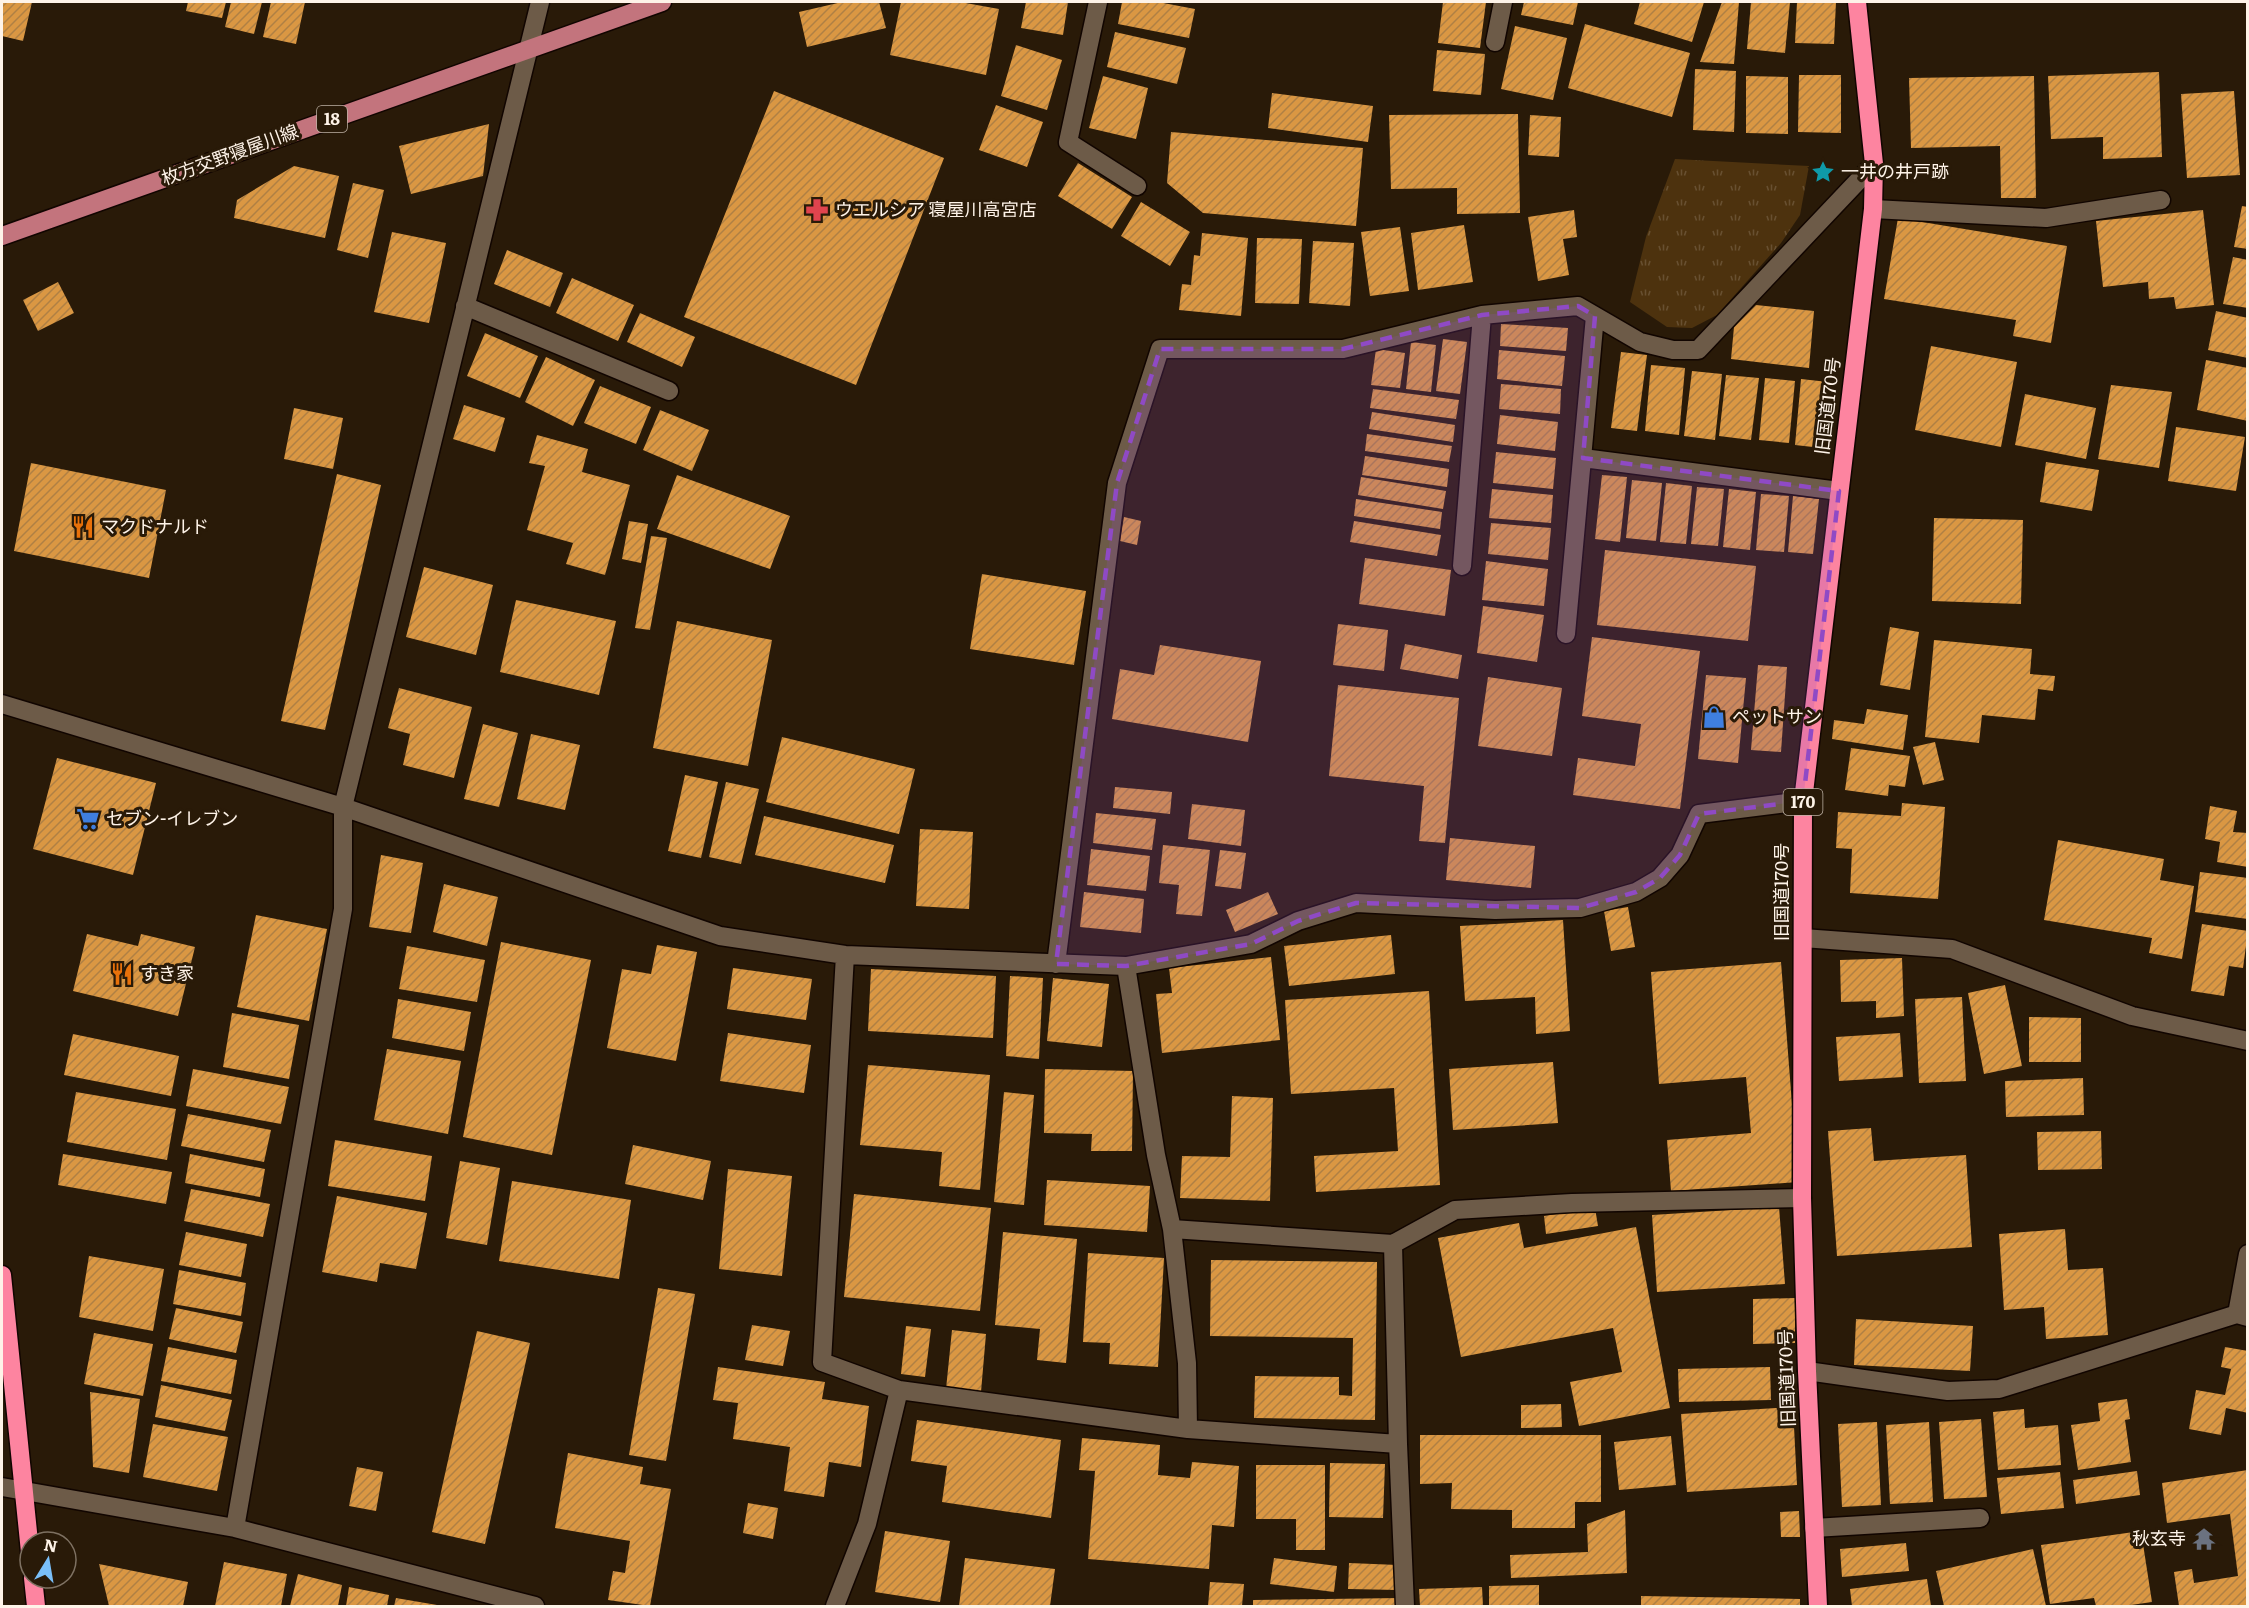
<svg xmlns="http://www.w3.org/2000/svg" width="2249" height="1608" font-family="Literata,'Noto Sans JP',serif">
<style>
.park{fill:url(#park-tufts)}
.building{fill:url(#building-hatch)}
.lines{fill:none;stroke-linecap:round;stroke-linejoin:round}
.minor-casing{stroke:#110500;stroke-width:21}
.major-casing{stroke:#110500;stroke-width:21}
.highway-casing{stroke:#110500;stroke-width:21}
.minor{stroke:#6d5b48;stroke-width:18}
.major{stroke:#c3747d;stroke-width:18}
.highway{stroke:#fd84a0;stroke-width:18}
.marked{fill:#8f4ac5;fill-opacity:0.2;stroke:#8f4ac5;stroke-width:4.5;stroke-dasharray:12 8;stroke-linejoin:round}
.labels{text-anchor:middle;stroke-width:6;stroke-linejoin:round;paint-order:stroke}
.shield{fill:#291a08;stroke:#beb2a5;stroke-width:1.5}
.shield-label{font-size:16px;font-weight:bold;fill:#fef3e8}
.street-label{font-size:18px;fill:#fef3e8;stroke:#291a08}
.poi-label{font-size:18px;fill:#fef3e8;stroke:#291a08;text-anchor:start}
</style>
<defs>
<pattern id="park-tufts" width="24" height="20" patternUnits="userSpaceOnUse" patternTransform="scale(1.5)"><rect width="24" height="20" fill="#4d320e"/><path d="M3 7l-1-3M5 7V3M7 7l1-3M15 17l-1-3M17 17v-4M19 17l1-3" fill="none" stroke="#685031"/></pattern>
<pattern id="building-hatch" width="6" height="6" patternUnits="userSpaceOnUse" patternTransform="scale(1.5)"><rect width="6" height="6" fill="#da9743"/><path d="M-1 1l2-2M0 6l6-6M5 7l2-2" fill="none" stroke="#af8044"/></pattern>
</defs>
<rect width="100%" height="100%" fill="#291a08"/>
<!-- park -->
<path class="park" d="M1675,159L1809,166L1800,215L1781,243L1717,315L1692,328L1667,327L1630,302L1646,237Z"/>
<!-- building -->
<path class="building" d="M2,2H32L23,41L2,36Z
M188,2H226L222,18L186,11Z
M231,2H262L254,34L225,27Z
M271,2H305L296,44L263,37Z
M842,2H879L886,28L807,47L799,12Z
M901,2H960L999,9L986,75L890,55Z
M1026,2H1068L1063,35L1021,28Z
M1122,2H1158L1195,9L1189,38L1118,24Z
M1443,2H1486L1480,48L1438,43Z
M1524,2H1578L1573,25L1521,15Z
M1640,2H1704L1692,42L1634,24Z
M1722,2H1739L1734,64L1700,62Z
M1751,2H1790L1785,53L1747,49Z
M1797,2H1836L1834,44L1795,43Z
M1585,24L1690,53L1672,117L1568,88Z
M1515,26L1567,38L1553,100L1501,89Z
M1115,32L1186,48L1177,84L1107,67Z
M1016,45L1062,60L1047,110L1001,96Z
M1437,50L1485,54L1481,95L1433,91Z
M1695,69L1736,71L1734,132L1693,130Z
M2159,72L2162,157L2103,159V137L2051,139L2048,76Z
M1799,75H1841V133L1798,132Z
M1103,76L1148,88L1136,139L1089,128Z
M1746,76L1788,77V134L1746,133Z
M2034,76L2036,198H2001L2000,146L1911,148L1909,78Z
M774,91L944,158L856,385L684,317Z
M2234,91L2240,175L2187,178L2181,94Z
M1272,93L1373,106L1368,142L1268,128Z
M996,105L1043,122L1027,167L979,150Z
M1518,114L1520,213L1457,214V188L1391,189L1389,115Z
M1530,115L1561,117L1559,157L1528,155Z
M489,124L483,176L411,194L399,146Z
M1171,132L1363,148L1356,226L1203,213L1167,183Z
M1078,163L1132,197L1112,229L1058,196Z
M294,166L339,176L325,238L234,218L237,200Z
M353,183L384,190L368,258L337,250Z
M1141,202L1190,232L1170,266L1121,236Z
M2242,206L2248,207V249L2234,247Z
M1574,210L1577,237L1563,239L1569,275L1538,281L1528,217Z
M2203,210L2214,305L2176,309L2174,297L2149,299L2148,282L2103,287L2096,221Z
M1898,218L2067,246L2051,343L2013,336L2016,320L1884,299Z
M1464,225L1473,282L1418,290L1411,233Z
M1400,227L1409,291L1370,296L1361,232Z
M392,232L446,243L429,323L374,312Z
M1202,233L1248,238L1241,316L1179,310L1182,284L1191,285L1194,255L1200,256Z
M1257,238L1302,239L1299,304L1255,303Z
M1313,241L1354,243L1350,306L1309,303Z
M507,250L563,273L550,307L494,284Z
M2233,257L2248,260V308L2223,304Z
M572,278L634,305L618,341L556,313Z
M58,282L74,313L38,331L23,300Z
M1756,305L1814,311L1809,368L1731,359L1734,327Z
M2216,311L2248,318V358L2208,350Z
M640,313L695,337L682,367L627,342Z
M1501,324L1568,328L1566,351L1500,346Z
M485,333L538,356L520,398L467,376Z
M1443,339L1467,342L1460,394L1436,391Z
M1411,342L1436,345L1431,392L1406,389Z
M1931,346L2017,362L2001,447L1915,430Z
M1376,349L1405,353L1400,388L1371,385Z
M1499,350L1565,356L1562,386L1497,379Z
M1621,352L1647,355L1637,431L1611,428Z
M546,357L595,380L573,426L525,402Z
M2206,360L2248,368V421L2197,410Z
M1651,365L1685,368L1679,435L1645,431Z
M1692,371L1722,374L1715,440L1684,436Z
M1726,375L1759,378L1751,440L1719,436Z
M1765,378L1795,381L1789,443L1759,440Z
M1801,379L1828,382L1822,448L1795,445Z
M1501,384L1561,389L1560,414L1499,409Z
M2111,385L2172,392L2159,468L2098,459Z
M600,386L651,407L636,444L584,423Z
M1373,389L1459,400L1456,419L1370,408Z
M2025,394L2096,408L2086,459L2015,445Z
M464,405L505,418L495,452L453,439Z
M294,408L343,418L333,469L284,459Z
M660,410L709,430L692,471L643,450Z
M1372,412L1455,425L1453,442L1369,429Z
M1500,415L1558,422L1555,451L1497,444Z
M2176,427L2245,437L2236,491L2168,481Z
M1367,434L1452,446L1449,462L1365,451Z
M537,435L588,449L582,472L630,485L605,575L566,564L573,543L527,530L545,466L529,463Z
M1496,452L1556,458L1553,489L1493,483Z
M1365,456L1449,469L1447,487L1362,475Z
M2046,462L2099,470L2092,511L2040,502Z
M31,463L166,490L149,578L14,551Z
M337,474L381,485L325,730L281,721Z
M677,475L790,516L770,569L657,529Z
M1602,475L1627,477L1620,542L1595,539Z
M1361,477L1446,491L1443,509L1358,495Z
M1632,480L1662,483L1656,541L1626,538Z
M1666,483L1692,486L1686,544L1660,542Z
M1697,487L1724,489L1718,546L1691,544Z
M1492,489L1553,495L1551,523L1489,518Z
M1729,489L1756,492L1750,550L1723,547Z
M1761,494L1789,496L1784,552L1756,550Z
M1793,496L1819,499L1813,554L1788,552Z
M1356,499L1442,512L1440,529L1354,516Z
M1124,517L1141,521L1137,545L1120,541Z
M1934,518L2023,520L2021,604L1932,601Z
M629,521L648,524L641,563L622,559Z
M1354,521L1441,535L1437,556L1350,542Z
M1491,523L1551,528L1548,560L1488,554Z
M651,536L667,538L650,630L635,628Z
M1605,550L1756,566L1748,641L1597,625Z
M1365,558L1451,570L1445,616L1359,604Z
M1486,561L1548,569L1544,606L1482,600Z
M424,567L493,585L476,655L406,637Z
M982,574L1086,591L1074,665L970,649Z
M516,600L616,621L599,695L500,672Z
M1483,606L1544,615L1537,662L1477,653Z
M677,621L772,640L748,766L653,748Z
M1338,624L1388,630L1384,671L1333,665Z
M1890,627L1919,632L1910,690L1880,685Z
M1592,637L1700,651L1680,809L1573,795L1578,758L1635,766L1641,724L1582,716Z
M1934,640L2032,649L2030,674L2055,676L2053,691L2038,689L2035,720L1982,715L1979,743L1925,737Z
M1405,644L1462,655L1458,679L1400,669Z
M1160,645L1261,661L1248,742L1112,719L1120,669L1154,675Z
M1758,665L1787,667L1781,752L1751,750Z
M1706,675L1746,678L1738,763L1698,759Z
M1488,677L1562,688L1552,756L1478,746Z
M1338,685L1459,698L1445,843L1419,841L1424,786L1329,776Z
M399,688L472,707L454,778L403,765L410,734L388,728Z
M1867,709L1908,715L1903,750L1832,739L1834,720L1864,724Z
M483,724L518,733L499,807L464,799Z
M531,734L580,745L565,810L517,799Z
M782,737L915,769L899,834L766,802Z
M1935,742L1944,780L1923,785L1913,747Z
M1851,748L1910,756L1905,787L1889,785L1888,796L1845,790Z
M57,758L156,783L133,875L33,849Z
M685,775L718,782L701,858L668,851Z
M726,782L759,789L741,864L709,857Z
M1115,787L1172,792L1170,814L1113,808Z
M1902,803L1945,807L1938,899L1850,893L1852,849L1836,848L1838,812L1901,816Z
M1192,804L1245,810L1241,846L1188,839Z
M2210,806L2237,811L2233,832L2248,833V867L2217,862L2220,842L2205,839Z
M1096,813L1156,819L1152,850L1093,843Z
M764,816L894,845L885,883L755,855Z
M920,829L973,832L969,909L916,906Z
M1450,838L1535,846L1531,888L1446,880Z
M2058,840L2164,859L2160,880L2194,886L2182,959L2149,953L2152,938L2044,920Z
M1163,845L1210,850L1202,916L1176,914L1179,885L1159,883Z
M1091,849L1150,856L1146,891L1087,885Z
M1220,850L1246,853L1241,889L1215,886Z
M381,855L423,863L411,933L369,927Z
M2200,872L2248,878V919L2195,912Z
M444,884L498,897L487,946L433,932Z
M1084,892L1144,899L1141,933L1080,927Z
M1268,892L1278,914L1235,932L1226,910Z
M1628,907L1635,947L1611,951L1604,911Z
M256,915L327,929L309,1021L237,1007Z
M1563,920L1570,1031L1536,1034L1535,997L1465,1001L1460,926Z
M2202,924L2248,931L2243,968L2229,966L2224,996L2191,991Z
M87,934L138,946L141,934L195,947L178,1016L73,991Z
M1391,935L1395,974L1289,986L1284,946Z
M501,942L591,960L552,1155L463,1137Z
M657,945L697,952L676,1061L607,1048L622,969L651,974Z
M407,946L485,960L477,1002L399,989Z
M1271,957L1280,1040L1162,1053L1156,994L1172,993L1169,968Z
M1902,958L1904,1016L1876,1018V1001L1841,1002L1840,960Z
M1781,962L1798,1182L1671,1191L1667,1140L1751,1133L1746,1077L1659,1084L1651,972Z
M733,968L812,979L806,1020L727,1009Z
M871,969L996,976L993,1038L868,1031Z
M1010,976L1043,978L1039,1059L1006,1056Z
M1053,978L1109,984L1102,1047L1047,1041Z
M2005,985L2022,1066L1984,1074L1968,993Z
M1429,991L1440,1185L1316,1192L1314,1156L1398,1151L1394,1088L1291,1094L1285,1000Z
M1962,997L1966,1081L1919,1083L1915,999Z
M398,999L471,1012L464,1051L392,1038Z
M232,1013L299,1025L289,1079L223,1067Z
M2029,1017L2081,1018V1062H2029Z
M728,1033L811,1045L804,1093L720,1081Z
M1900,1033L1903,1077L1839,1081L1836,1037Z
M73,1034L179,1056L171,1096L64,1075Z
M387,1049L461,1061L448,1134L374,1120Z
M1553,1062L1558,1123L1453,1130L1449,1069Z
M868,1065L990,1075L980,1190L939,1186L942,1152L860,1145Z
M193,1069L289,1087L281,1124L186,1106Z
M1045,1069L1133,1071L1132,1151H1091L1092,1134L1044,1133Z
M2083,1078L2084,1115L2006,1117L2005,1081Z
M76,1092L176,1109L167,1160L67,1142Z
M1004,1092L1034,1095L1024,1205L994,1202Z
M1232,1096L1273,1098L1270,1201L1180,1198L1182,1156L1230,1157Z
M188,1114L271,1130L264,1162L181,1146Z
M1871,1128L1874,1161L1966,1155L1972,1247L1837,1256L1828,1131Z
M2101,1131L2102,1169L2038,1170L2037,1132Z
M335,1140L432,1156L425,1201L328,1186Z
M633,1145L711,1161L703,1200L625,1184Z
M63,1154L172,1172L166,1204L58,1185Z
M190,1154L265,1169L260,1197L185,1183Z
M460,1161L500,1168L487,1245L446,1238Z
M728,1169L792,1176L782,1276L719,1269Z
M1047,1180L1150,1186L1147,1232L1044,1225Z
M512,1181L631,1200L619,1279L499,1261Z
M191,1189L270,1204L263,1237L184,1221Z
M854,1194L991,1208L980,1311L844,1297Z
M337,1196L427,1213L416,1269L380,1263L377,1282L322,1272Z
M1779,1207L1785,1284L1657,1292L1652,1215Z
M1595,1208L1598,1226L1546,1234L1544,1216Z
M1519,1223L1524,1248L1636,1227L1670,1408L1579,1426L1570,1382L1622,1372L1613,1328L1461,1357L1438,1238Z
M2065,1229L2068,1270L2103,1268L2108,1335L2046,1339L2044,1307L2004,1310L1999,1234Z
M186,1232L247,1244L241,1277L179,1265Z
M1003,1232L1077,1239L1066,1363L1037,1360L1040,1329L995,1325Z
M1088,1253L1164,1258L1158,1367L1109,1364L1110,1343L1083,1342Z
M89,1256L164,1269L153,1331L79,1317Z
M1211,1260L1377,1262L1375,1420L1254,1418L1255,1376L1339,1377V1395L1352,1396L1353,1338L1210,1336Z
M179,1270L246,1283L241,1316L173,1304Z
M658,1288L695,1294L666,1461L629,1455Z
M1795,1298V1343L1753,1344V1299Z
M176,1308L243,1322L236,1353L169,1339Z
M1856,1319L1973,1326L1970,1371L1854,1365Z
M752,1325L790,1331L783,1366L745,1360Z
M906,1326L931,1329L925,1377L901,1374Z
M952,1330L986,1334L981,1392L946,1389Z
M477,1331L530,1343L485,1544L432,1532Z
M94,1333L153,1344L143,1396L84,1384Z
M168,1347L237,1360L231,1394L161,1381Z
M2225,1347L2248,1351V1413L2226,1408L2221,1435L2189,1429L2196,1390L2225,1395L2231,1369L2221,1367Z
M718,1367L825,1382L822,1399L869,1406L861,1467L829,1462L824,1497L784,1491L790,1447L733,1439L738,1403L713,1400Z
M1770,1367L1771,1400L1679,1402L1678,1369Z
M161,1385L232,1400L225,1431L155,1417Z
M90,1392L140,1399L129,1473L93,1467Z
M2127,1399L2130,1419L2125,1420L2131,1462L2078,1470L2071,1425L2100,1421L2098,1403Z
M1561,1404L1562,1427L1521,1428V1405Z
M1793,1407L1797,1485L1687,1492L1681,1414Z
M2024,1409L2025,1428L2058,1425L2061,1465L1998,1470L1993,1412Z
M1981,1419L1987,1497L1944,1499L1939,1422Z
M917,1420L1061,1440L1051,1518L942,1502L947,1466L911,1461Z
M1877,1422L1881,1505L1842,1507L1838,1424Z
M1929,1422L1933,1502L1890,1504L1886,1425Z
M153,1424L228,1437L217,1491L143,1477Z
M1420,1435H1601V1502H1575V1528H1512V1510L1451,1509L1452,1483L1420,1484Z
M1671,1436L1676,1485L1619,1490L1614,1442Z
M1082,1438L1160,1445L1158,1475L1190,1478L1192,1462L1239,1466L1234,1527L1212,1525L1209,1569L1088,1559L1095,1471L1079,1470Z
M568,1453L643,1467L640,1484L671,1489L650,1606L608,1600L613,1571L625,1573L630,1541L555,1528Z
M1330,1463L1385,1464L1383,1518L1329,1517Z
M1256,1465H1325V1550H1296V1519H1256Z
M357,1467L383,1472L376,1511L349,1506Z
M2248,1470V1606H2179L2174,1572L2192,1569L2194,1583L2238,1576L2230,1514L2167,1523L2162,1483Z
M2137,1471L2140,1495L2076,1504L2073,1480Z
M2060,1472L2064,1508L2001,1514L1997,1478Z
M748,1503L778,1508L773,1539L743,1533Z
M1625,1510L1627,1573L1511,1578L1510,1555L1588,1552L1587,1524Z
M1799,1511L1800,1537H1781L1780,1512Z
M885,1531L950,1541L940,1602L875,1592Z
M2141,1531L2152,1602L2124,1606H2096L2094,1598L2050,1604L2041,1545Z
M1906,1543L1909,1571L1842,1577L1840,1549Z
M2033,1549L2046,1606H1944L1936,1571Z
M965,1558L1055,1569L1050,1606H959Z
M1274,1558L1337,1566L1334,1592L1270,1584Z
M224,1562L287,1574L281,1606H215Z
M1349,1563L1398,1565L1397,1590L1348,1589Z
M99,1564L188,1582L183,1606H109Z
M298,1574L342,1585L338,1606H290Z
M1927,1579L1931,1606H1852L1850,1589Z
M1210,1582L1244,1584L1242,1606H1208Z
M1539,1585V1606H1489V1586Z
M349,1587L389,1595L387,1606H346Z
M1482,1587L1483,1606H1420L1419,1589Z
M1641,1596L1800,1599V1606H1641Z
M396,1598L437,1605L436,1606H394Z
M1400,1598V1606H1253V1600Z"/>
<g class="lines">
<!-- minor casing -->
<g class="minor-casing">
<path id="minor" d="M1098,2L1068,142L1137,186
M1495,42L1503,2
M1873,209L2046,218L2161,200
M465,306L669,391
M1583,458L1839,491
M1462,566L1482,315
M1566,634L1595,316
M2,704L343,807L720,936L845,955L1126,966L1251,944L1298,921L1356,903L1495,910L1580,908L1636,892L1660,878L1680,855L1699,814L1803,801
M1803,938L1952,949L2132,1016L2248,1041
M845,955L822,1362L899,1390
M1056,964L1117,483L1160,349H1343L1482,315L1578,306L1640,342L1673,350H1698L1874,164
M1126,966L1156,1155L1172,1229L1187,1363L1188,1429L1398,1444
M1172,1229L1393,1244L1398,1444L1405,1606
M1393,1244L1455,1210L1572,1203L1802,1198
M2237,1314L2248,1254
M1807,1371L1948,1391L1999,1389L2237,1314L2248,1317
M2,1487L235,1528L535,1606
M235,1528L343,909V807L540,2
M1814,1528L1980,1518
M835,1606L867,1524L899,1390L1188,1429"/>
</g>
<!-- major casing -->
<g class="major-casing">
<path id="major" d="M2,236L662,2"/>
</g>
<!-- highway casing -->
<g class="highway-casing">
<path id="highway" d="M2,1275L30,1552
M33,1578L36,1606
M1818,1606L1807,1371L1802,1198L1803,801L1873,209L1874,164L1857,2"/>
</g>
<!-- minor -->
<use href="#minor" class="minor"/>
<!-- major -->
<use href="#major" class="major"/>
<!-- highway -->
<use href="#highway" class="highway"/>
</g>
<!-- marked area -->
<path class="marked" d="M1578,306L1595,316L1583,458L1839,491L1803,801L1699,814L1680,855L1660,878L1636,892L1580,908L1356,903L1298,921L1251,944L1126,966L1056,964L1117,483L1160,349H1343L1482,315Z"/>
<!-- icons -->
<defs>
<g id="sight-bare" transform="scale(1.8)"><path d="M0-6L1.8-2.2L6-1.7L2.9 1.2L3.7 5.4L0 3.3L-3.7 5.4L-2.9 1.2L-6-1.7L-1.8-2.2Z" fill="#0f9aa8" stroke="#291a08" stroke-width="2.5" paint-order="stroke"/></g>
<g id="pharmacy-bare" transform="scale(1.8)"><path d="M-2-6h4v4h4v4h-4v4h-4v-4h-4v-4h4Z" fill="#e0444e" stroke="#291a08" stroke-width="2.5" paint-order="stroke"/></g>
<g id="restaurant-bare" transform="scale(1.8)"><path d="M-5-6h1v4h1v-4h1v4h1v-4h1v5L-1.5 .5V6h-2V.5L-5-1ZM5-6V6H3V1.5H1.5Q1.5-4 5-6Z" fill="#e8710a" stroke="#291a08" stroke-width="2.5" paint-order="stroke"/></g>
<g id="shop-bare" transform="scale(1.8)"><path d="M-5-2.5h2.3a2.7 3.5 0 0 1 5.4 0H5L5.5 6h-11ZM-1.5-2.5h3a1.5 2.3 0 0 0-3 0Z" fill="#3f7fe0" stroke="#291a08" stroke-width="2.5" paint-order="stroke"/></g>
<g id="supermarket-bare" transform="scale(1.8)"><path d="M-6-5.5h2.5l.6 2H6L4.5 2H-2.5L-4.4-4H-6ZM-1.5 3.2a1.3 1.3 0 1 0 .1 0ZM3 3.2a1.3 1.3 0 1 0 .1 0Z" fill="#3f7fe0" stroke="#291a08" stroke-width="2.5" paint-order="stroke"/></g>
<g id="temple-bare" transform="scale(1.8)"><path d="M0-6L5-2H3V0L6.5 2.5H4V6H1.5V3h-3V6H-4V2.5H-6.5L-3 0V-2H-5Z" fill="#6b7280" stroke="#291a08" stroke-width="2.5" paint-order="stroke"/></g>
</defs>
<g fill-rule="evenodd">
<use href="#sight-bare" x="1823" y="172"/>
<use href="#pharmacy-bare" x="817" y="210"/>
<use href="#restaurant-bare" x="83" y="527"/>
<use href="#shop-bare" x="1714" y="717"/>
<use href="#supermarket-bare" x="88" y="819"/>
<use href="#restaurant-bare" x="122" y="974"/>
<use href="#temple-bare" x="2204" y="1539"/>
</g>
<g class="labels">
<!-- shield labels -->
<g class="shield">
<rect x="317" y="106" width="30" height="26" rx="4.5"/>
<rect x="1783.5" y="789" width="39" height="26" rx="4.5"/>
</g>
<g class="shield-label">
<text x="332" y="125">18</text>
<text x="1803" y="808">170</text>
</g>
<!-- street labels -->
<g class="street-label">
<text transform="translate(230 155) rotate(-20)" y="6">枚方交野寝屋川線</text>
<text transform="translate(1828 406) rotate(-83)" y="6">旧国道170号</text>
<text transform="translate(1782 892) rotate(-90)" y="6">旧国道170号</text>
<text transform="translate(1787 1378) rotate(-92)" y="6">旧国道170号</text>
</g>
<!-- poi labels -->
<g class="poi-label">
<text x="1841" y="178">一井の井戸跡</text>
<text x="835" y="216">ウエルシア 寝屋川高宮店</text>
<text x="101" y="533">マクドナルド</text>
<text x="1732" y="723">ペットサン</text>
<text x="106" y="825">セブン-イレブン</text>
<text x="140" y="980">すき家</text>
<text x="2186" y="1545" text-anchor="end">秋玄寺</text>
</g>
</g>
<!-- border -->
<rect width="2249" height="1608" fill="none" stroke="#fef3e8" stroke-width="6"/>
<!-- north arrow -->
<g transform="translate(48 1560) rotate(11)"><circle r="28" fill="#291a08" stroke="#7e7162" stroke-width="1.5"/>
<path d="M0-4.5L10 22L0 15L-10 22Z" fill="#7abff8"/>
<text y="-9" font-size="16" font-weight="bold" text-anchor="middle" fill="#fef3e8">N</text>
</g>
</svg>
